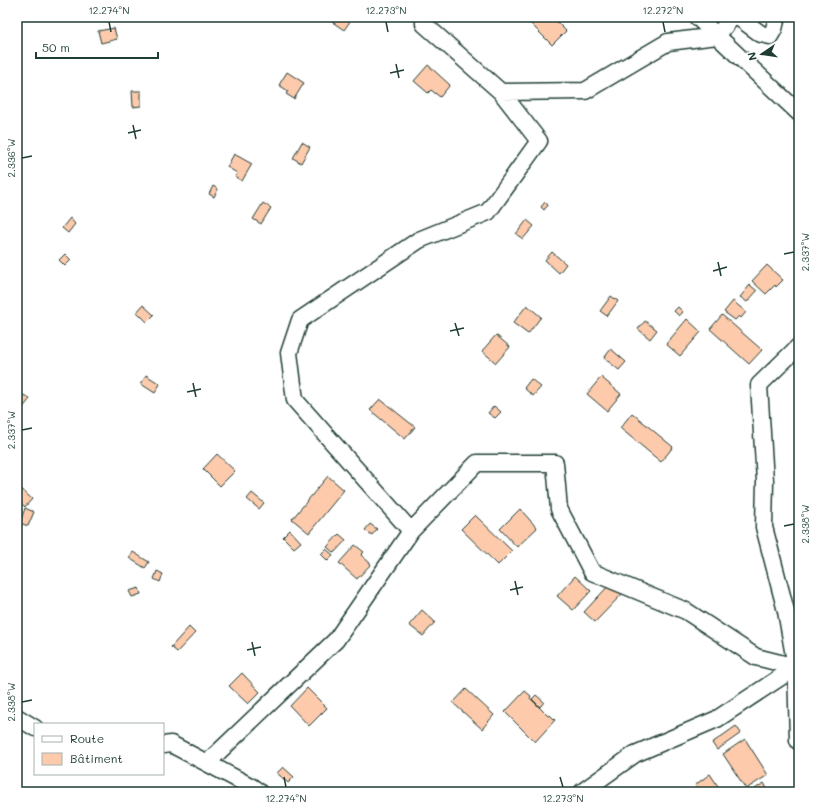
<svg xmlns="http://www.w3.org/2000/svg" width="816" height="809" font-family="Mali,sans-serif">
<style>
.building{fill:#fdcaac;stroke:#1f3d34}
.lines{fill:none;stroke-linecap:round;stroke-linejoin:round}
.minor-casing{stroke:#1f3d34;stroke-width:19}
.minor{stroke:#fff;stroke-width:16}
.ticks{fill:none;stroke:#1f3d34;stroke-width:1.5}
.neatline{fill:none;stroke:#1f3d34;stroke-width:1.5}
.ticks-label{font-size:10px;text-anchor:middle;fill:#1f3d34}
</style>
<rect width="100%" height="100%" fill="#fff"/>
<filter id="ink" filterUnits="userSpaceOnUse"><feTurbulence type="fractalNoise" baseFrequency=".025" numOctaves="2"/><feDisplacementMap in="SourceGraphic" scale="8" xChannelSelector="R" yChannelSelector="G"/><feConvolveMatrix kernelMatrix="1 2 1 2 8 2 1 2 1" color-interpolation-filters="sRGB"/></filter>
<g filter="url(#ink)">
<!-- building -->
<path class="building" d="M325,17H353L344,30Z
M528,17H552L566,31L552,45L526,19Z
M114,28L117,39L101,43L98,31Z
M428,65L450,85L440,97L431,90L428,93L414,81Z
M287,72L304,83L294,99L286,94L288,91L279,85Z
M132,91H141V106L133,107Z
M302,142L310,147L301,163L293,158Z
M234,154L252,164L242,181L235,177L237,173L227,167Z
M213,186L218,189L214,197L209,194Z
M545,202L548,205L544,210L541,207Z
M263,203L271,208L261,224L253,219Z
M70,218L75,224L68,233L62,228Z
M527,220L534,226L523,239L516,234Z
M552,252L566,264L559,273L545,260Z
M65,254L71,260L65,266L59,260Z
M767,265L783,280L776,287L775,285L766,294L752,281Z
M750,285L757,291L747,302L740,297Z
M611,296L618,301L607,316L600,311Z
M733,301L746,312L741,318L739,316L735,320L724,312Z
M143,305L154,315L147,322L137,312Z
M527,305L541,317L528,334L513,323Z
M678,307L683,312L679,316L674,311Z
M722,315L762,350L749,364L710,329Z
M687,319L701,332L680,356L666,344Z
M645,321L657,330L650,339L638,329Z
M496,335L510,347L496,363L482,351Z
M611,349L626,362L619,370L604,358Z
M146,375L160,384L155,393L141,384Z
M601,377L621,394L607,411L587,394Z
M531,379L541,387L533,396L524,388Z
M24,395L30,399L21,410L17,407V403Z
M380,399L415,427L405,439L370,410Z
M494,406L501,412L495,418L488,413Z
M632,413L673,447L661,462L620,428Z
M217,454L235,471L220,486L203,469Z
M328,476L344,490L309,533L292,519Z
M18,486L32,499L25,507L17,499V488Z
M252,493L264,503L259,509L247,499Z
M25,508L34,512L28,526L20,523Z
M520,509L537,528L517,547L500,529Z
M475,515L512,551L498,565L461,529Z
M370,524L377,529L372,535L365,530Z
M290,530L301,542L294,548L283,537Z
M339,534L346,540L334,553L327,547Z
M355,545L364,552L361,555L371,564L357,579L339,563Z
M326,549L333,555L328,561L321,554Z
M133,552L149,562L145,568L129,558Z
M157,571L163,574L160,582L154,579Z
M575,576L591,591L573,610L557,596Z
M611,583L622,594L595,622L584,612Z
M139,588L141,594L132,597L129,591Z
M422,610L435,622L423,636L409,625Z
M189,627L195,633L177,652L171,647Z
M242,673L260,692L248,704L229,686Z
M307,688L327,708L309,726L290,706Z
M466,689L494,715L482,729L453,703Z
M525,691L531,696L530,698L548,716L550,715L555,720L535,742L505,712Z
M536,695L544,702L540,707L532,699Z
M736,726L741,733L717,750L712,743Z
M745,739L768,775L746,789L723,754Z
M283,767L294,777L288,783L277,773Z
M710,774L722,792H700L695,785Z
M764,783L769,792H750Z"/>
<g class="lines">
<!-- minor casing -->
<g class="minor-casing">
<path id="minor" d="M424,17V24L501,92L585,91L668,42L717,36L732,17
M697,17L799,113
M738,17L761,34L770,36L774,29L777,17
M501,92L539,141L488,212L419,240L300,320L289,353L295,400L411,531L477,463H555L559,509L592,572L686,611L756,657L796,667L717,719L635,754L582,792
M799,346L759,385L765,481L764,527L786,611L796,667L799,665
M799,667H796L798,740L799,742
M17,717L35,728
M163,745L171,744L252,787L259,792
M207,763L336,640L411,531"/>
</g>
<!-- minor -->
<use href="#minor" class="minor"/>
</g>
</g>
<!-- ticks -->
<path class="ticks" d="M109,22L111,32M386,22L388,32M663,22L665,32M396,64L399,78M390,73L404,70M133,125L136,139M128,133L141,130M22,158L32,156M784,254L794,252M718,262L721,276M713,271L727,267M455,323L459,336M450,331L464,328M193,383L196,397M187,392L201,389M22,430L32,428M784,526L794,524M515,581L518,595M510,590L523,587M252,642L255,656M247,650L261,647M22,702L32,700M284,777L286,787M560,777L563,787"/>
<!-- margin -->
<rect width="816" height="809" fill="none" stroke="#fff" stroke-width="44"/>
<!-- legend -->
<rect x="34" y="723" width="130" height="52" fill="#ffffff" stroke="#a5b1ae"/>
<rect x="42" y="736" width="20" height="6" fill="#ffffff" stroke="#a5b1ae"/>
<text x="70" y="743" font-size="12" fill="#1f3d34">Route</text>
<rect x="42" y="753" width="20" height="12" fill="#fdcaac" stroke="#a5b1ae"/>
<text x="70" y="763" font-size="12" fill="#1f3d34">Bâtiment</text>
<!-- north arrow -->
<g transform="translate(762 54) rotate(257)" stroke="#ffffff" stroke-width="3" paint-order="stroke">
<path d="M0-3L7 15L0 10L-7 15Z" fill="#1f3d34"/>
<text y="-6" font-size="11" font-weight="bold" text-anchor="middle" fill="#1f3d34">N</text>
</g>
<!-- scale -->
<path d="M36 52v6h122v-6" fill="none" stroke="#1f3d34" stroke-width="2"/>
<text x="42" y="52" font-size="12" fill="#1f3d34" stroke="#ffffff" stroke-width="3" paint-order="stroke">50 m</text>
<rect x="22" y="22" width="772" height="765" class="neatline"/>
<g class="ticks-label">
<text x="109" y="14">12.274°N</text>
<text x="386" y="14">12.273°N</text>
<text x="663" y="14">12.272°N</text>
<text transform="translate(11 158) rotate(-90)" y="4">2.336°W</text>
<text transform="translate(805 252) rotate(-90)" y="4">2.337°W</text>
<text transform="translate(11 430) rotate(-90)" y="4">2.337°W</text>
<text transform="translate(805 524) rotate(-90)" y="4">2.338°W</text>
<text transform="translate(11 702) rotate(-90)" y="4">2.338°W</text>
<text x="286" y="802">12.274°N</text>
<text x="563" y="802">12.273°N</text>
</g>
</svg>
